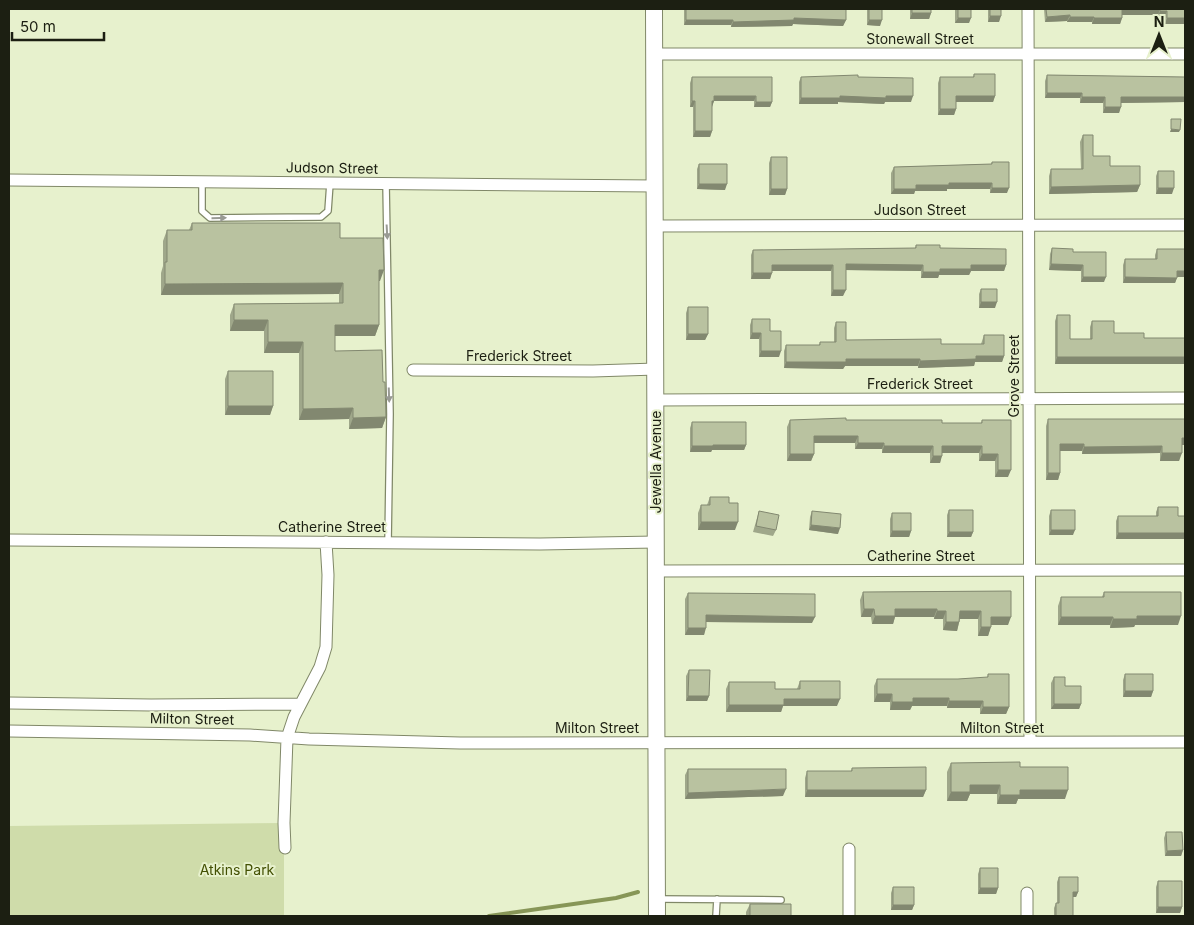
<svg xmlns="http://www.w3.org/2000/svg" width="1194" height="925" font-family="Inter,sans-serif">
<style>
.green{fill:#cfdcaa}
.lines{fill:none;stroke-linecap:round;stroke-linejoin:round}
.stream{stroke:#879657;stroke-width:4}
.service-casing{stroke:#808868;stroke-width:8}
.minor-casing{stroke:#808868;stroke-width:13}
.secondary-casing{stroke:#808868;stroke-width:18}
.service{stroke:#fff;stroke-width:5.5}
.minor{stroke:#fff;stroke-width:11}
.secondary{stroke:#fff;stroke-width:16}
.wall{fill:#9fa78a}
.shaded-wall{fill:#828870}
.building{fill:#b9c2a0;stroke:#828870}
.oneway{fill:#999a94}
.labels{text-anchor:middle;stroke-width:4;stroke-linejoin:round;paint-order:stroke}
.street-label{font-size:14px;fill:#1c1f12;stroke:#e7f1cd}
.park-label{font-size:14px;fill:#435003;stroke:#e7f1cd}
</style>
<rect width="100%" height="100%" fill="#e7f1cd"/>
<!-- green -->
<path class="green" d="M284,823V916H9V826Z"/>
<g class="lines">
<!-- stream -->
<path class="stream" d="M489,916L616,898L638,892"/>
<!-- service casing -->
<g class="service-casing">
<path id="service" d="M202,182V211L210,218L321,217L328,211L330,183
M386,183L390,414L388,543
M659,899L781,900
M716,916L717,899"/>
</g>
<!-- minor casing -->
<g class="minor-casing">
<path id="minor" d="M1028,9L1030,742
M654,54H1185
M9,180L655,186
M655,226L1185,225
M413,370L593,371L656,369
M656,400L1185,398
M9,540L540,544L656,542
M656,571L1185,570
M9,703L151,705L300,704
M9,731L250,735L309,739L460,743L1185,742
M285,848L284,823L287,738L294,717L320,667L326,647L328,575L326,542
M849,916V849
M1027,916V893"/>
</g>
<!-- secondary casing -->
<g class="secondary-casing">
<path id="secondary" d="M654,9L657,916"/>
</g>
<!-- service -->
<use href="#service" class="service"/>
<!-- minor -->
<use href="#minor" class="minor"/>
<!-- secondary -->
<use href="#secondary" class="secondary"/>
</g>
<!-- wall -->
<path class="wall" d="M684,9H846V20L843,26L793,24L792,26L731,27V25H684Z
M867,9H882L880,26L867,25Z
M910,9H931V13L929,19H910Z
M955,9H971L969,23H955Z
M988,9H1001L999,22H988Z
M1044,9H1185V24H1165V16H1158V15H1122V18L1120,24H1092V22H1067V21L1045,22Z
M974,74L995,96L993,102H956V109L954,115H938V83L940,77H973Z
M1047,75L1185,77V102L1121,103L1119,113H1103V103H1080V98H1045V81Z
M692,77L772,102L770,107H754V101H714L712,106V131L710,137H693V107H690V83Z
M801,77H858L911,102H885L884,104L838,102V104H799V82Z
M1083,135L1093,156L1140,185L1137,192L1049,194V176L1051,169H1081L1080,142Z
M771,157L787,189L785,195H769V163Z
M992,162L1007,193H990V189H947V191H915L914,194H891V173L894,167L991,164Z
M699,164L725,190L697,189V169Z
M1158,171L1172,194H1156V176Z
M192,223L340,238L380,281H379V325L375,336H335V351L383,382L386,417L382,428L349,429V419L299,420V353H264V331H230V315L234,304L339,303V294L161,295V273L163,266V241L167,230H189Z
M916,245L940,248L1006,265L1004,271H971L969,275H939L938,278H921V271L846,270L843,296H831V271H772L770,279H751V255L753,250L915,248Z
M1052,248L1073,252L1104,282H1081V271L1049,270L1050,254Z
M1157,249L1185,277H1177L1175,283H1123V265L1125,259H1155V255Z
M981,289L995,308H979V294Z
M688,307L708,334L705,340H686V313Z
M1057,315L1070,339H1090V327L1092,321L1114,333L1144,338L1185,364H1055V321Z
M752,319L770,331L779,357H759V339H750V325Z
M836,322L846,340L941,344H981L984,335L1004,356L1002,362H975L974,366L918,368V366H845L843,369L784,368V351L786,345H819L820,342H834V328Z
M228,371L273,406L270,415H225V379Z
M1048,419L1185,445H1182L1179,461H1160V453L1082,454V451H1060V473L1058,480H1046V426Z
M790,420H846L942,423H981L982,420L1008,477H995V461H979V453H942L940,463H930V453H882V449H855V443H814V454L811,461H787V427Z
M692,422L746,445L744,450H712L711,452H690V428Z
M710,497L729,503L735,530H698V513L701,505H707Z
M1158,507L1178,516L1116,539V521L1118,516H1156V512Z
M949,510L973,532L971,537H947V515Z
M1051,510L1073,535H1049V516Z
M759,511L776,530L773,536L753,532Z
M812,511L838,534L809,530L810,517Z
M892,513L911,531L909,537H890V519Z
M1011,591L1008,625H991L988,636H978V619H960L957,631L943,630V619H934V617H895L893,624H872L871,617H861L860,600L863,592Z
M1104,592L1178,625H1135L1134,627L1110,628V625H1058V606L1061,597H1102Z
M688,593L812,623L706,622L704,635H685V599Z
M689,670L709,696L707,701H686V676Z
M988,674L1009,707L1006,714H980V708H947V706H912L910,710H890V702H874V686L877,679H958L987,678Z
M1125,674L1153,691L1151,697H1123V680Z
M1054,677L1065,686L1081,704L1079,709H1051V683Z
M800,681L837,706H783L781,712H726V689L729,682L775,689H797Z
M951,763L1020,767L1065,799H1018L1016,804H997V794H970L967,801H947V772Z
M852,768L926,790L923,797H805V778L807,771H851Z
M688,769L783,796L685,799V775Z
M1166,832L1183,850L1181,856H1165L1164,838Z
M980,868L998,888L996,894H978V874Z
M1059,877L1078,892L1076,897H1073V916H1054V908L1056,903H1057V882Z
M1158,881L1182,907L1180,913H1156V887Z
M893,887L914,905L912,910H891V893Z
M750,904L791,916H746V912Z"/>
<!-- shaded-wall -->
<path class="shaded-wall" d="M1122,9H1160L1158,15H1120Z
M1160,11H1167L1165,16H1158Z
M912,13H931L929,19H910Z
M1070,15L1067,21L1045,22L1047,17Z
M990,16H1001L999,22H988Z
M1070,17H1094L1092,22H1067Z
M794,18L846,20L843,26L793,24L792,26L731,27L733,22Z
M958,18H971L969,23H955Z
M1094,18H1122L1120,24H1092Z
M1167,18H1185V24H1165Z
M686,20H733L731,25H684Z
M869,20H882L880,26L867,25Z
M1047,93H1082L1080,98H1045Z
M714,96H756L754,101H714L712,107H710Z
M840,96H913L911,102H885L884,104L838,102V104H799L801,98Z
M956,96H995L993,102H954Z
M1082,97H1105L1103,103H1080Z
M1121,97H1185V102L1119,103Z
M692,101H695L693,107H690Z
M756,102H772L770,107H754Z
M1105,107H1121L1119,113H1103Z
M940,109H956L954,115H938Z
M1171,129L1180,130L1179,132H1170Z
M695,131H712L710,137H693Z
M949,183H992L990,189H947V191H915L914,194H891L894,189L916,185Z
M699,184H727L725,190L697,189Z
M1140,185L1137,192L1049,194L1051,187Z
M992,188H1009L1007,193H990Z
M1158,188H1174L1172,194H1156Z
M771,189H787L785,195H769Z
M846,264L923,265L921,271L843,270Z
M1051,264L1083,265L1081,271L1049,270Z
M772,265H833L831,271H770Z
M971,265H1006L1004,271H971L969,275H939L938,278H921L923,272L940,269Z
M379,270H384L380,281H375Z
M1177,271H1185V277H1175Z
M753,273H772L770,279H751Z
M1083,277H1106L1104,282H1081Z
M1125,277L1177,278L1175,283H1123Z
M343,283L339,294L161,295L165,284Z
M833,290H846L843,296H831Z
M981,302H997L995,308H979Z
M234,320H268L264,331H230Z
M335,325H379L375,336H331Z
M752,333H761L759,339H750Z
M688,334H708L705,340H686Z
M268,342H303L299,353H264Z
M761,351H781L779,357H759Z
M976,356H1004L1002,362H975L974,366L918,368L920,361Z
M1057,357H1185V364H1055Z
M846,359H920L918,366H845L843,369L784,368L786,362Z
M228,406H273L270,415H225Z
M353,408L349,419L299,420L303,409Z
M386,417L382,428L349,429L353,418Z
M814,436H858L855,443H811Z
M1182,438H1185V445H1179Z
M858,443H884L882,449H855Z
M1060,444H1084L1082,451H1058Z
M713,445H746L744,450H712L711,452H690L692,446Z
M884,446H933L930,453H882Z
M942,446H982L979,453H940Z
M1162,446L1160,453L1082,454L1084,447Z
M1162,453H1182L1179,461H1160Z
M790,454H814L811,461H787Z
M982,454H998L995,461H979Z
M933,456H942L940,463H930Z
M998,470H1011L1008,477H995Z
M1048,473H1060L1058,480H1046Z
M701,522H738L735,530H698Z
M811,525L840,528L838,534L809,530Z
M1051,530H1075L1073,535H1049Z
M892,531H911L909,537H890Z
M949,532H973L971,537H947Z
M1118,533H1185V539H1116Z
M864,609H874L871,617H861Z
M895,609H937L934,617H895L893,624H872L875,616Z
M937,611H946L943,619H934Z
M960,611H981L978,619H957Z
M706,615L815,617L812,623L704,622Z
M1137,616H1181L1178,625H1135L1134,627L1110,628L1113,619Z
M991,617H1011L1008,625H988Z
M1061,617H1113L1110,625H1058Z
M946,622H959L957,631L943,630Z
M981,627H991L988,636H978Z
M688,628H706L704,635H685Z
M1125,691H1153L1151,697H1123Z
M877,694H892L890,702H874Z
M688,696H709L707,701H686Z
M913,698H949L947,706H912L910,710H890L892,702Z
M784,699H840L837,706H783L781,712H726L729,705Z
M949,701H983L980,708H947Z
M1054,704H1081L1079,709H1051Z
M983,707H1009L1006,714H980Z
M970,785H1000L997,794H970L967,801H947L951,792Z
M786,789L783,796L685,799L688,793Z
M807,790H926L923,797H805Z
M1020,790H1068L1065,799H1018L1016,804H997L1000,795Z
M1183,850L1181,856H1165L1167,851Z
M980,888H998L996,894H978Z
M1073,892H1078L1076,897H1071Z
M893,905H914L912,910H891Z
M1158,907H1182L1180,913H1156Z"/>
<!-- building -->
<path class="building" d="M686,9H846V20L794,18V20L733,22V20H686Z
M869,9H882V20H869Z
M912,9H931V13H912Z
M958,9H971V18H958Z
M990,9H1001V16H990Z
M1046,9H1185V18H1167V11H1160V9H1122V18H1094V17H1070V15L1047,17Z
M974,74H995V96H956V109H940V77H974Z
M858,75V77L913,78V96H886V98L840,96V98H801V77Z
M1047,75L1185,77V97H1121V107H1105V97H1082V93H1047Z
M692,77H772V102H756V96H714V101H712V131H695V101H692Z
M1171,119H1181L1180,130L1171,129Z
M1083,135H1093V156H1110V166H1140V185L1051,187V169H1083Z
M771,157H787V189H771Z
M992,162H1009V188H992V183H949V185H916V189H894V167L992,164Z
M699,164H727V184H699Z
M1158,171H1174V188H1158Z
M192,223H340V238H383L384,270H379V325H335V351L382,350L383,382H385L386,417L353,418V408L303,409V342H268V320H234V304L343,303V283L165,284V262H167V230H192Z
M916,245H940V248L1006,249V265H971V269H940V272H923V265L846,264V290H833V265H772V273H753V250L916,248Z
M1052,248L1073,249V252H1106V277H1083V265L1051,264Z
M1157,249H1185V271H1177V278L1125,277V259H1157Z
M981,289H997V302H981Z
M688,307H708V334H688Z
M1057,315H1070V339H1092V321H1114V333H1144V338H1185V357H1057Z
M752,319H770V331H781V351H761V333H752Z
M836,322H846V340L941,339V344H984V335H1004V356H976V359L920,361V359H846V362H786V345H820V342H836Z
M228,371H273V406H228Z
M846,418V420H942V423H982V420H1011V470H998V454H982V446H942V456H933V446H884V443H858V436H814V454H790V420Z
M1048,419H1185V438H1182V453H1162V446L1084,447V444H1060V473H1048Z
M692,422H746V445H713V446H692Z
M710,497H729V503H738V522H701V505H710Z
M1158,507H1178V516H1185V533H1118V516H1158Z
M949,510H973V532H949Z
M1051,510H1075V530H1051Z
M759,511L779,515L776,530L756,526Z
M812,511L841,514L840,528L811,525Z
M892,513H911V531H892Z
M1011,591V617H991V627H981V611H960L959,622H946V611H937V609H895V616H875L874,609H864L863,592Z
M1104,592H1181V616H1137V619H1113V617H1061V597H1104Z
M688,593L815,594V617L706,615V628H688Z
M689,670H710L709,696H688Z
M988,674H1009V707H983V701H949V698H913V702H892V694H877V679H958L988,677Z
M1125,674H1153V691H1125Z
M1054,677H1065V686H1081V704H1054Z
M800,681H840V699H784V705H729V682H775V689H800Z
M1020,762V767H1068V790H1020V795H1000V785H970V792H951V763Z
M926,767V790H807V771H852V768Z
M688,769H786V789L688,793Z
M1166,832H1182L1183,850L1167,851Z
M980,868H998V888H980Z
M1059,877H1078V892H1073V916H1056V903H1059Z
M1158,881H1182V907H1158Z
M893,887H914V905H893Z
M750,904H791V916H750Z"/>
<!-- one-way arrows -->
<defs><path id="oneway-solid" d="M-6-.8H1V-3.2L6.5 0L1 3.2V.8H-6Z" transform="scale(1.25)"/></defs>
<g class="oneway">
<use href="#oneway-solid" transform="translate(219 218) rotate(-1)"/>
<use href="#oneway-solid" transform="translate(387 232) rotate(87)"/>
<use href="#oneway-solid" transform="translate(389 395) rotate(88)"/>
</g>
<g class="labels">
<!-- street labels -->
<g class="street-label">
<text x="920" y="44">Stonewall Street</text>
<text transform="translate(332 168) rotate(1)" y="5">Judson Street</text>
<text x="920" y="215">Judson Street</text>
<text x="519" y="361">Frederick Street</text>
<text transform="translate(1014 376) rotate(-90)" y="5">Grove Street</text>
<text x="920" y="389">Frederick Street</text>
<text transform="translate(656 462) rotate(-90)" y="5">Jewella Avenue</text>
<text x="332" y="532">Catherine Street</text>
<text x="921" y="561">Catherine Street</text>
<text transform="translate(192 719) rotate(1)" y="5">Milton Street</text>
<text x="597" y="733">Milton Street</text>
<text x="1002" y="733">Milton Street</text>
</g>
<!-- park labels -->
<g class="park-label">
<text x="237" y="875">Atkins Park</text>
</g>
</g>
<!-- border -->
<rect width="1194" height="925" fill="none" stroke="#1c1f12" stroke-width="20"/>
<!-- north arrow -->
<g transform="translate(1159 35)" stroke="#e7f1cd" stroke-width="4" paint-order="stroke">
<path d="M0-4L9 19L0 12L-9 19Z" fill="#1c1f12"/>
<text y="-8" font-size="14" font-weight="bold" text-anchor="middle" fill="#1c1f12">N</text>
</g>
<!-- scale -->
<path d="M12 32v8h92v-8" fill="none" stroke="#1c1f12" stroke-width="2.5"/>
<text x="20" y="32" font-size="15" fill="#1c1f12" stroke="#e7f1cd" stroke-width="4" paint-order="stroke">50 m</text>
</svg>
